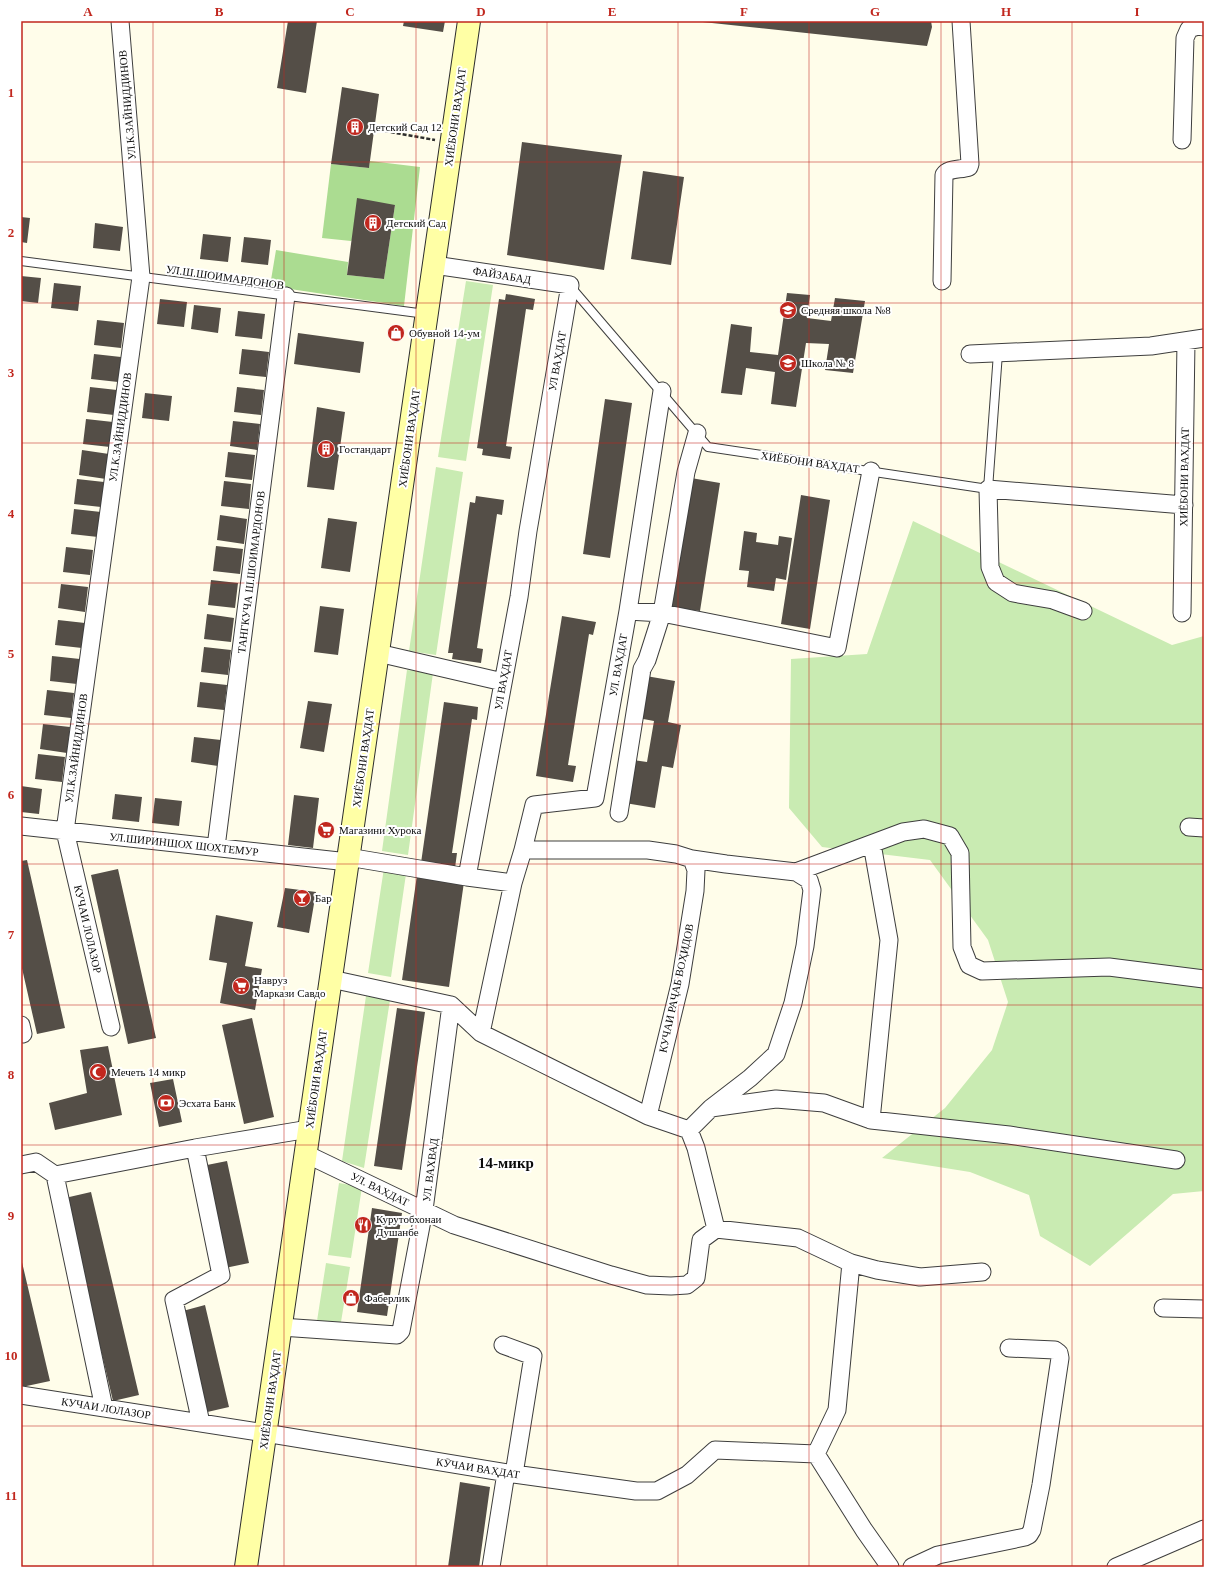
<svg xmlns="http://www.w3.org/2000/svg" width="1225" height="1588" font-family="'Times New Roman',serif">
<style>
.green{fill:#c9ebb2}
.forest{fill:#abdc91}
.building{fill:#544e47}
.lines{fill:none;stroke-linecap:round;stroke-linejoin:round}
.service-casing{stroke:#3e3e3e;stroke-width:10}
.minor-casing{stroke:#3e3e3e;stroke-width:19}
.secondary-casing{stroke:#2d2d2d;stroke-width:24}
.path{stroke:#2d2d2d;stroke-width:2.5;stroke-dasharray:4 2;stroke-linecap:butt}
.service{stroke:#fff;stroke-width:8}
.minor{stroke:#fff;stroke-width:17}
.secondary{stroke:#ffffa5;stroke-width:22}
.grid{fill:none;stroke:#c1271e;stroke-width:1;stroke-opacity:0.55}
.labels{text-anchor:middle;stroke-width:4;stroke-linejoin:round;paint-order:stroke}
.street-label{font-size:11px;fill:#0b0b0b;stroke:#fff}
.poi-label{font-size:11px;fill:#0b0b0b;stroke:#fff;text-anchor:start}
.district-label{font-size:15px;font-weight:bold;fill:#0b0b0b;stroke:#fff}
.neatline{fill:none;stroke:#c1271e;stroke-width:1.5}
.grid-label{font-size:13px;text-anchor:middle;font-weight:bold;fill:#c1271e}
</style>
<rect width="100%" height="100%" fill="#fffdea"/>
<!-- green -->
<path class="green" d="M466,281L493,285L466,461L438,457Z
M436,467L463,472L436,655L409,651Z
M913,521L1172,645L1204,636V1191L1173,1194L1090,1266L1040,1236L1029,1195L970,1172L882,1158L945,1108L992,1050L1008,1002L988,940L930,860L822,847L789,808L791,659L867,654Z
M407,670L433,673L408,855L382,851Z
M384,868L406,874L391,977L368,973Z
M366,996L390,1000L364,1168L342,1161Z
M339,1183L362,1187L351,1258L328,1255Z
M326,1263L350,1267L341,1322L317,1321Z"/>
<!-- forest -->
<path class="forest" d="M370,161L420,167L404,306L270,286L276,250L348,262L347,275L384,279L395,205L351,241L322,238L331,164L369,168Z"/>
<!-- building -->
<path class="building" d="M288,21H317L306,93L277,88Z
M404,21H445L443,32L403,26Z
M693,21H931L932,27L927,46Z
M342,87L379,94L369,168L331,164Z
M522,142L622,155L604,270L507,255Z
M643,171L684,177L671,265L631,259Z
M357,198L395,205L384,279L347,275Z
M21,217L30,218L27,243L21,242Z
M95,223L123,227L120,251L93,248Z
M203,234L231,237L228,262L200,259Z
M244,237L271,240L268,265L241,262Z
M21,276L41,278L38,303L21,301Z
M54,283L81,286L78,311L51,308Z
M787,293L810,295L807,318L831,321L835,298L865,301L853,373L825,370L829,344L806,343L796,407L771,404L775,372L746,368L742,395L721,393L731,324L752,327L750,352L778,355Z
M506,294L535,299L533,310L526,309L506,446L512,447L510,459L482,455L483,449L477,448L499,299L505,300Z
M160,299L187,302L184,327L157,324Z
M194,305L221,308L218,333L191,329Z
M238,311L265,314L262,339L235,336Z
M97,320L124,323L121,348L94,345Z
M298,333L364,342L360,373L294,364Z
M242,349L269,352L266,377L239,374Z
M94,354L121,357L118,382L91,379Z
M90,387L117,390L114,415L87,412Z
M237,387L264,390L261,415L234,412Z
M145,393L172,396L169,421L142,418Z
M605,399L632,403L610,558L583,554Z
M317,407L345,412L334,490L307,487Z
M86,419L113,422L110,447L83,444Z
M233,421L260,424L257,450L230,446Z
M82,450L109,454L106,479L79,475Z
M228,452L255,455L252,480L225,477Z
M691,478L720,483L700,611L670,607Z
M77,479L104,482L101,507L74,504Z
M224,481L251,484L249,509L221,506Z
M801,495L830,500L810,629L781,624Z
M476,496L504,500L502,515L497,514L477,648L483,649L481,663L452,659L453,653H448L470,502L475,503Z
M74,509L101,512L98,537L71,534Z
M220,515L247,519L244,544L217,540Z
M328,518L357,522L350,572L321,568Z
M744,531L757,533L756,542L778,545L779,536L792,538L786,580L776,578L774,591L747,587L749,571L739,570Z
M216,546L243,549L240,574L213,571Z
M66,547L93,550L90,575L63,572Z
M211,580L238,583L235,608L208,605Z
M61,584L88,587L85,612L58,608Z
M320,606L344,609L338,655L314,652Z
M207,614L234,618L231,642L204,639Z
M562,616L596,622L593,635L589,634L568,765L576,766L573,782L536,776Z
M58,620L85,623L82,648L55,645Z
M204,647L231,650L228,675L201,672Z
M52,656L80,659L77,684L50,681Z
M646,676L675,681L668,722L681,725L673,768L662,766L655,808L625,803L633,760L647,762L654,721L638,718Z
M200,682L227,685L224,710L197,707Z
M47,690L74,693L71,718L44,715Z
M308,701L332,704L324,752L300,748Z
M444,702L478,707L477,720L472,719L452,853H457L455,868L421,863Z
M43,724L70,727L67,753L40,749Z
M194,737L221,740L218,766L191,762Z
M38,754L65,757L62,782L35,779Z
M21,786L42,789L39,814L21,812Z
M115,794L142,797L139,822L112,819Z
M294,795L319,798L313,848L288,845Z
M155,798L182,801L179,826L152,823Z
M27,860L65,1028L37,1034L21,964V861Z
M118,869L156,1038L128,1044L91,875Z
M417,875L464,882L449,987L402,980Z
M285,888L316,892L309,933L277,927Z
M216,915L253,922L245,966L262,969L255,1010L220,1003L227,963L209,960Z
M397,1008L425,1012L402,1170L374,1166Z
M252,1018L274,1117L244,1124L222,1025Z
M108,1046L122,1115L55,1130L49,1103L87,1093L80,1050Z
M173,1079L182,1122L159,1127L150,1083Z
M227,1161L249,1263L225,1268L202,1166Z
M91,1192L139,1395L113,1401L65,1198Z
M372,1208L402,1213L387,1316L357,1312Z
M21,1258L50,1381L22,1387L21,1382Z
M205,1305L229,1407L203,1413L179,1312Z
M460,1482L490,1487L479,1567H448Z"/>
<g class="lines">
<!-- service casing -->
<g class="service-casing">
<path id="service" d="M21,261L426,314
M570,286L708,447L988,489L998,353"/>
</g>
<!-- minor casing -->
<g class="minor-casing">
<path id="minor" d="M1182,140L1185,38L1189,29L1198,26L1204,27
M434,265L570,285L528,531L519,597L467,877L513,883L481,1033
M942,281L944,175C948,168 961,170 969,167L970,164L961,21
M970,354L1151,346L1204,338
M628,611L662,613L837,648L871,471
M1083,611L1053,600L1013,593L996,582L990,567L988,489L1184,505
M1182,613L1186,341
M378,653L503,682
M619,813L642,669L647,660L662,613L686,472L697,433
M21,826L348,862
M1189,827L1204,828
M216,847L286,296
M523,850H648L676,854L692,859L696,870L695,891L680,984L648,1116
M348,857L467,877
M796,872L903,832L924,829L950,836L960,853L962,947L969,965L982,971L1109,967L1204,979
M513,883L523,850L534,805L595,798L628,611L662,391
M331,979L451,1005L481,1033L648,1116L689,1130L696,1148L716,1229
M21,1025L23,1034
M111,1027L65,831L141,277L120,21
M711,1108L776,1099L824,1103L871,1120L1009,1135L1176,1160
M871,1120L889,940L872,844
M689,1130L711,1108L750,1078L776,1054L793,1003L805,946L812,890L809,880L796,872L726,864L692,859
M195,1148L221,1275L174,1300L201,1423
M306,1154L454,1225L611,1275L647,1285L671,1286L687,1285L696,1278L701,1240L716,1229L798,1238L851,1263L877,1270L920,1277L982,1272
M21,1165L36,1162L55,1175L195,1148L309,1129
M55,1175L104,1408
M1163,1308L1204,1309
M281,1327L397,1335L401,1331L424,1210L451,1005
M503,1345L533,1356L514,1474
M21,1395L265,1433L514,1474L636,1491H657L687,1475L715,1450L816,1454L864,1530L890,1567
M816,1454L837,1410L851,1263
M491,1567L506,1473
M912,1567L938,1555L1025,1537L1029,1535L1032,1530L1041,1485L1060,1358L1059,1353L1055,1350L1009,1348
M1116,1567L1204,1529"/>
</g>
<!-- secondary casing -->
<g class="secondary-casing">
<path id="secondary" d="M246,1567L469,21"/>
</g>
<!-- path -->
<path class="path" d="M379,130L435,140"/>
<!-- service -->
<use href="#service" class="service"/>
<!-- minor -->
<use href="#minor" class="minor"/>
<!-- secondary -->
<use href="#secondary" class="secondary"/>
</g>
<!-- grid -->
<path class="grid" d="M153,21V1567M284,21V1567M416,21V1567M547,21V1567M678,21V1567M809,21V1567M941,21V1567M1072,21V1567M21,162H1204M21,303H1204M21,443H1204M21,583H1204M21,724H1204M21,864H1204M21,1005H1204M21,1145H1204M21,1285H1204M21,1426H1204"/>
<!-- icons -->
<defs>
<g id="building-disc" transform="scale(0.9)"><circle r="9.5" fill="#c1271e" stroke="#fff"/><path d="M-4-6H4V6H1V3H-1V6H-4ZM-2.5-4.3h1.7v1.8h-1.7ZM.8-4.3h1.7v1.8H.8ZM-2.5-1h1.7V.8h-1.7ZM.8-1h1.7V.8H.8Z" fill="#fff"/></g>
<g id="school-disc" transform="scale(0.9)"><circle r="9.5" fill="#c1271e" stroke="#fff"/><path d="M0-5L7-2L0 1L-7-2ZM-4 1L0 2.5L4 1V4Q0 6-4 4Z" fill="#fff"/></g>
<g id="shop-disc" transform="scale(0.9)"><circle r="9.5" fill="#c1271e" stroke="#fff"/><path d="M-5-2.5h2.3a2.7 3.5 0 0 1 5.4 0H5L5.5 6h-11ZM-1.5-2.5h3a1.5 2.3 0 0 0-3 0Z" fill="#fff"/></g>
<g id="supermarket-disc" transform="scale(0.9)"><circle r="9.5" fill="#c1271e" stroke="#fff"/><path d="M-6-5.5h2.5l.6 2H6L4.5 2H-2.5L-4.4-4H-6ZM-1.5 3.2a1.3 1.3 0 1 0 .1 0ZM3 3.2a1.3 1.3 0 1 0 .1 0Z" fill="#fff"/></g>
<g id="bar-disc" transform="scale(0.9)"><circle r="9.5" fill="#c1271e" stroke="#fff"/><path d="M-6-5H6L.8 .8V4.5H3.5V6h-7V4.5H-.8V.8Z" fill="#fff"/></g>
<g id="mosque-disc" transform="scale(0.9)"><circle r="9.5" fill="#c1271e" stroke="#fff"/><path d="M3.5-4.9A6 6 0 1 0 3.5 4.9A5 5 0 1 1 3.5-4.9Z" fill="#fff"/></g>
<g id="bank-disc" transform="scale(0.9)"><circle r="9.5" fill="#c1271e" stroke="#fff"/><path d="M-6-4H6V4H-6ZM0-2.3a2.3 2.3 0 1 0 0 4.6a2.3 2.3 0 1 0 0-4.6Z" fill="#fff"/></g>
<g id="restaurant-disc" transform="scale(0.9)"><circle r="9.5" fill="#c1271e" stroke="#fff"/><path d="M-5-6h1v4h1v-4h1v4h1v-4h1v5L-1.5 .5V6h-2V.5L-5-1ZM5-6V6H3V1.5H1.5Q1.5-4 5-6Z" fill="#fff"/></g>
</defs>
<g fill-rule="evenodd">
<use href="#building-disc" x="355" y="127"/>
<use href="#building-disc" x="373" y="223"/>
<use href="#school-disc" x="788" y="310"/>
<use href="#shop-disc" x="396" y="333"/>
<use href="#school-disc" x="788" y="363"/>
<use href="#building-disc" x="326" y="449"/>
<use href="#supermarket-disc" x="326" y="830"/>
<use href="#bar-disc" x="302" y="898"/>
<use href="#supermarket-disc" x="241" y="986"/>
<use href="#mosque-disc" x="98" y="1072"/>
<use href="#bank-disc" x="166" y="1103"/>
<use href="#restaurant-disc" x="363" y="1225"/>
<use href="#shop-disc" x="351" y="1298"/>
</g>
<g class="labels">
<!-- street labels -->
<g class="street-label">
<text transform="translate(127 105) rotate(-95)" y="4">УЛ.К.ЗАЙНИДДИНОВ</text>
<text transform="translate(455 117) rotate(-82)" y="4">ХИЁБОНИ ВАҲДАТ</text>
<text transform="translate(502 275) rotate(9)" y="4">ФАЙЗАБАД</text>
<text transform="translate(225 277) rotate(8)" y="4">УЛ.Ш.ШОИМАРДОНОВ</text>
<text transform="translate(557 361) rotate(-80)" y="4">УЛ ВАҲДАТ</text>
<text transform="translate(120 427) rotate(-82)" y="4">УЛ.К.ЗАЙНИДДИНОВ</text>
<text transform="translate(409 438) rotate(-82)" y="4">ХИЁБОНИ ВАҲДАТ</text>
<text transform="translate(810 462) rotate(8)" y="4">ХИЁБОНИ ВАХДАТ</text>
<text transform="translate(1184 477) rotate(-89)" y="4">ХИЁБОНИ ВАХДАТ</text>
<text transform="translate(251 572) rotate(-83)" y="4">ТАНГКУЧА Ш.ШОИМАРДОНОВ</text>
<text transform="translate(618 665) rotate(-80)" y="4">УЛ. ВАХДАТ</text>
<text transform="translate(503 680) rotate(-80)" y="4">УЛ ВАҲДАТ</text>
<text transform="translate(76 748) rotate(-82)" y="4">УЛ.К.ЗАЙНИДДИНОВ</text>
<text transform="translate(363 758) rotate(-82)" y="4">ХИЁБОНИ ВАҲДАТ</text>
<text transform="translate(184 844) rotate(6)" y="4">УЛ.ШИРИНШОХ ШОХТЕМУР</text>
<text transform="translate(88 929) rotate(77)" y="4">КУЧАИ ЛОЛАЗОР</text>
<text transform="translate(676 988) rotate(-78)" y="4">КУЧАИ РАҶАБ ВОҲИДОВ</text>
<text transform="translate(316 1079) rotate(-82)" y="4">ХИЁБОНИ ВАҲДАТ</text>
<text transform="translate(430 1170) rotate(-83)" y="4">УЛ. ВАХВАД</text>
<text transform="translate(380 1189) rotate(26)" y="4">УЛ. ВАХДАТ</text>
<text transform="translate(270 1400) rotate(-82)" y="4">ХИЁБОНИ ВАҲДАТ</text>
<text transform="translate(106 1408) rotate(9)" y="4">КУЧАИ ЛОЛАЗОР</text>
<text transform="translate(478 1468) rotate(9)" y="4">КӮЧАИ ВАҲДАТ</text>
</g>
<!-- poi labels -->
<g class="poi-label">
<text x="368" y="131">Детский Сад 12</text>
<text x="386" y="227">Детский Сад</text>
<text x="801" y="314">Средняя школа №8</text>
<text x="409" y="337">Обувной 14-ум</text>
<text x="801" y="367">Школа № 8</text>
<text x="339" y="453">Гостандарт</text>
<text x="339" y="834">Магазини Хурока</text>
<text x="315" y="902">Бар</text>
<text x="254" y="984">Навруз<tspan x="254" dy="13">Маркази Савдо</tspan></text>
<text x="111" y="1076">Мечеть 14 микр</text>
<text x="179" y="1107">Эсхата Банк</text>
<text x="376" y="1223">Курутобхонаи<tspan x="376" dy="13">Душанбе</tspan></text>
<text x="364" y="1302">Фаберлик</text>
</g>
<!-- district labels -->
<g class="district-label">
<text x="506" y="1168">14-микр</text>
</g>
</g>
<!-- border -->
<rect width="1225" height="1588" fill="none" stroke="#ffffff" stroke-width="44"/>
<rect x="22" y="22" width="1181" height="1544" class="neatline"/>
<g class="grid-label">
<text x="88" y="16">A</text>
<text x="219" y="16">B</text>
<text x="350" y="16">C</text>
<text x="481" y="16">D</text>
<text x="612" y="16">E</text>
<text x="744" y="16">F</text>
<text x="875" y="16">G</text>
<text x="1006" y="16">H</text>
<text x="1137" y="16">I</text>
<text x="11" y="97">1</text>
<text x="11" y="237">2</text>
<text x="11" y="377">3</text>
<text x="11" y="518">4</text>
<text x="11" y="658">5</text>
<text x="11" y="799">6</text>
<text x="11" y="939">7</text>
<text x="11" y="1079">8</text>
<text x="11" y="1220">9</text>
<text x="11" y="1360">10</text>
<text x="11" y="1500">11</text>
</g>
</svg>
